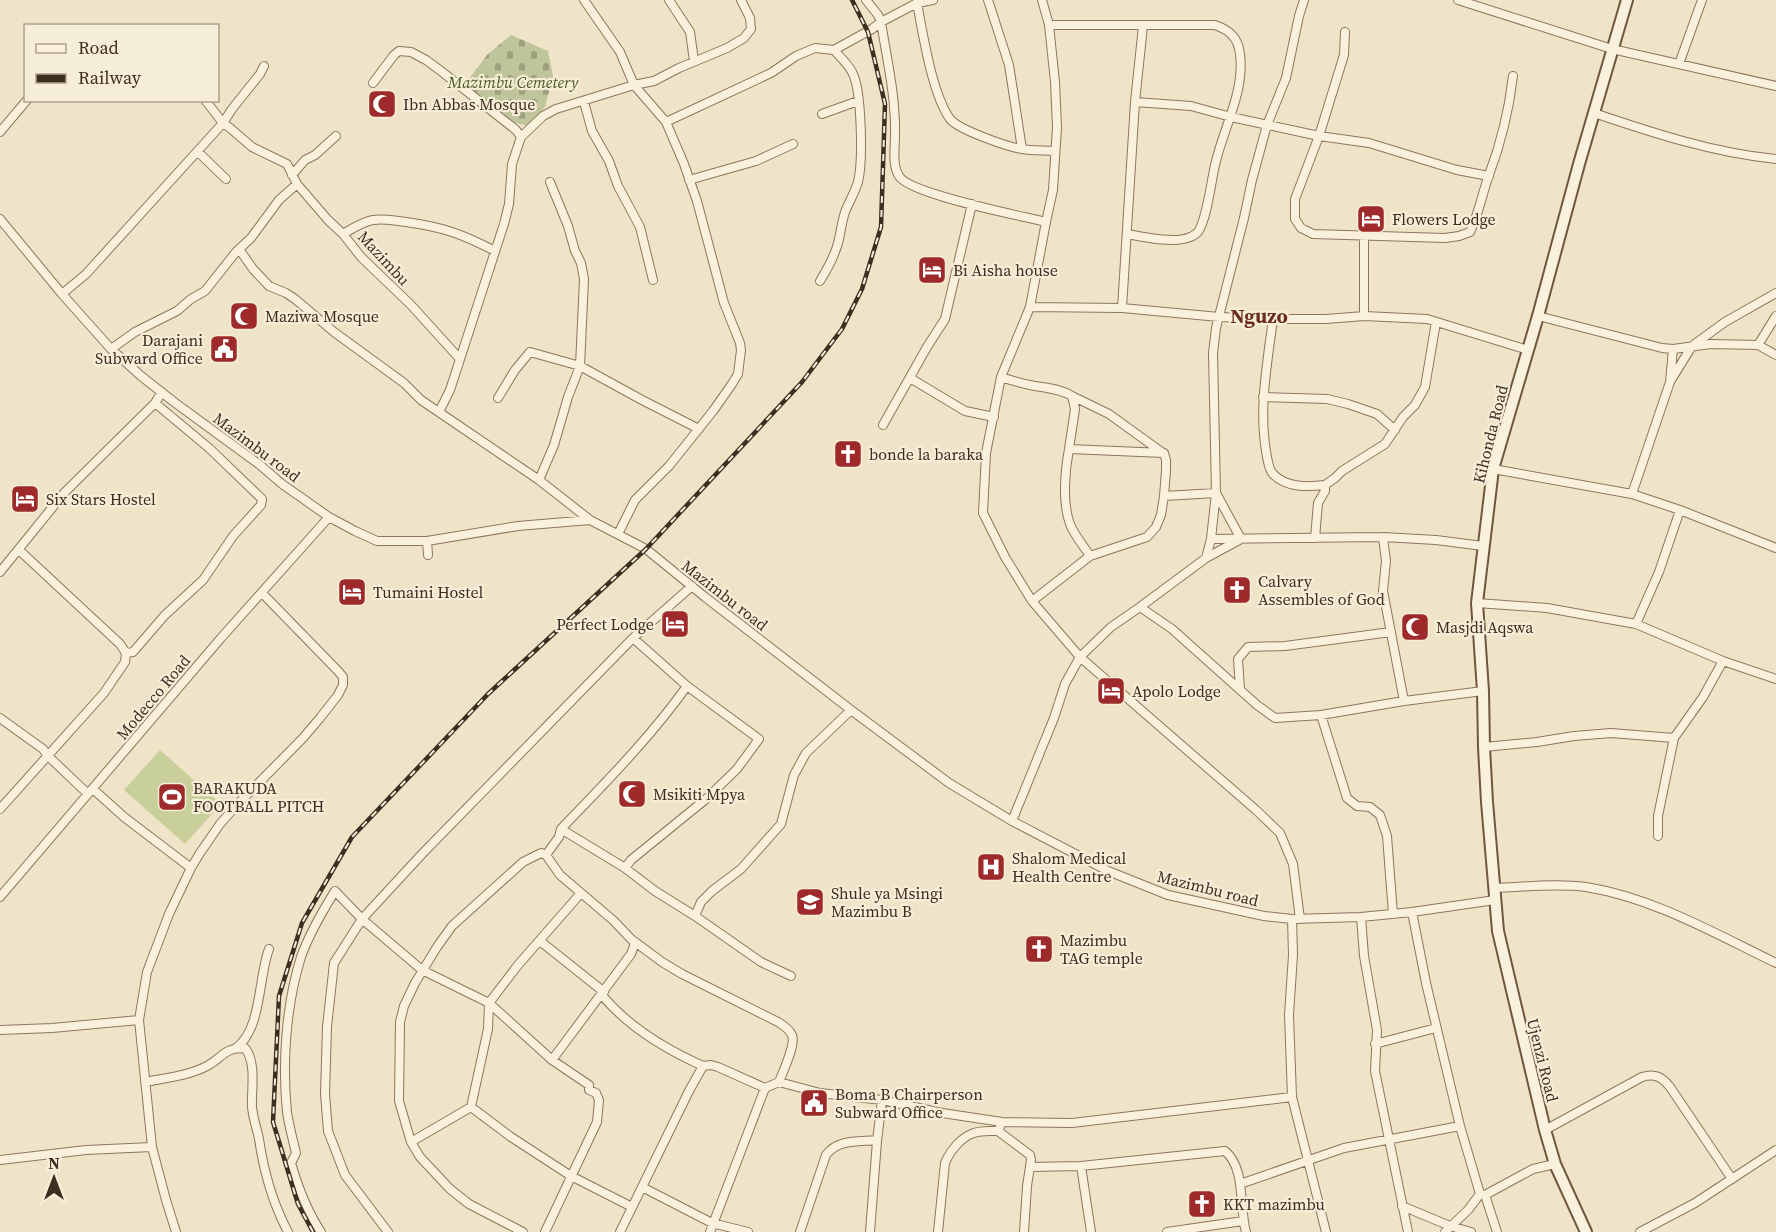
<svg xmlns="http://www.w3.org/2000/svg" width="1776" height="1232" font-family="'Source Serif 4',serif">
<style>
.cemetery{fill:url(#cemetery-stones)}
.pitch{fill:#c9cf9b}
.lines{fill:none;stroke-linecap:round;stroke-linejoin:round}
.street-casing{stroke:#8d765c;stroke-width:10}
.secondary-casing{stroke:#6f573f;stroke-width:14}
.street{stroke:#faf1dc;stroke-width:8}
.secondary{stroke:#faf1dc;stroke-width:10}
.rail-casing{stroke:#3d2e20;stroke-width:4.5}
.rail{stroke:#f7eed8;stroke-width:2;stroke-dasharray:7;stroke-linecap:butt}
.labels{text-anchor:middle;stroke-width:4.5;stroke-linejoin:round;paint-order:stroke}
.park-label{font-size:16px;font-style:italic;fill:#4d5a26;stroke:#f7eed8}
.poi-label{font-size:16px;fill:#3d2e20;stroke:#f7eed8;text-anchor:start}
.street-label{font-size:16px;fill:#3d2e20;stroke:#f7eed8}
.quarter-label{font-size:20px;font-weight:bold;fill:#6b2e1e;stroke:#f7eed8}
</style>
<defs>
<pattern id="cemetery-stones" width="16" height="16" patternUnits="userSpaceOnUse" patternTransform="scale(1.5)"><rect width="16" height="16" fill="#bfc49a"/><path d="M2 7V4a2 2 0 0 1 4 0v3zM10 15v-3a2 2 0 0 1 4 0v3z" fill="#9ca07d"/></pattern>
</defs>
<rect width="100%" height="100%" fill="#f0e4c8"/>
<!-- cemetery -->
<path class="cemetery" d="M511,35L548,51L553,76L545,107L528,126L494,117L463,87L487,55Z"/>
<!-- pitch -->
<path class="pitch" d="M160,750L221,804L185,844L124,790Z"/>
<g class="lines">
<!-- street casing -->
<g class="street-casing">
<path id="street" d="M584,0L620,52L634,85L666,122L684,164L697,201L724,303L740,343L741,350L738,374L732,384L713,411L669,466L635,500L618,534
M669,0L690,32L694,61
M866,0L878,15L881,22C887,60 896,97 895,136C895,149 892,165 899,176C909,194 1022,216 1046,222L1030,307L1001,377L986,453L983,513L1005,557L1032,601L1080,657L1256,810L1280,833L1293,864L1300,919
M988,0L1009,65L1022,149
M1042,0L1049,25L1055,82L1057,127L1053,190L1046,222
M1458,0L1612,49L1776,86
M917,3C923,34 932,94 950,119C959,130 1008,147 1022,149C1033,151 1044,150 1055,151
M1049,25H1215C1229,30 1238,37 1240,54C1245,92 1223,129 1215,165C1211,182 1207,219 1198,232C1197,233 1192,237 1190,237C1175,244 1143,237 1127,234
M1345,32L1344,55L1319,136L1295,199V219L1301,228L1313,234L1445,238L1459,236L1470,232C1479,213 1482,194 1489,175C1501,143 1509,110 1513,76
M1679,64L1702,0
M373,83L394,55L399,51L411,52L426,60L441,71L516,130L521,137
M205,100L223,123L232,109L260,74L264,66
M584,102L592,131L609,161L618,186L640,227L653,280
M1135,102L1191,106L1231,117L1319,136L1369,143L1457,170L1489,176
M1594,113C1653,133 1714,153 1776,159
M822,114L858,101
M666,122L771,73L796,56L815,48L834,50L872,29L881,22L917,3L933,0
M0,132L27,100
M198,152L226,179
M292,175L305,160L315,155L336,136
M689,180L756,161L793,144
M0,219L62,294L111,349L141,376L174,402L260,465L282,484L329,517L355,531L377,541H427L518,526L590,520L646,549L705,597L851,710L949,783L1012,821L1108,871L1168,895L1264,916L1292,919L1361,917L1412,912L1495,900
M343,234C353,228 362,222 373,220C384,218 395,221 406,222C443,227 462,234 495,251
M239,249L253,269L269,286L286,293L295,299L334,332L404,383L421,400L539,480L590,520
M820,281C828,268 836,254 839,239C841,230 842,221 845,212C849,202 855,192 858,182C863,162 862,89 852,72C848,64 840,57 834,50
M62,294L86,274L223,123L230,128L252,147L287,164L297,184L328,220L343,234L361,257L411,305L459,358
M1030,307L1122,308L1219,317L1273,319H1326L1364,316L1427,319L1528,350
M1122,308L1135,102L1143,26
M1364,316V236
M1538,316L1662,348L1673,349L1670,382L1632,494
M1273,319C1267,365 1258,411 1267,457C1268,462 1269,470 1273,474C1286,488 1308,487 1325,485
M1758,345L1776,316
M111,349L135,332L177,311L191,299L205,291L236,252L251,238L279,200L297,184
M1673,349L1711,344L1758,345L1776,355
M1001,377C1010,380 1020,383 1030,385C1044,388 1059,388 1072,396L1075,409L1069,449
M910,378L965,411L994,417
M1671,380L1692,346L1725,322L1776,293
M1072,396L1109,414L1163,453
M1263,397L1327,399L1348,404L1377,414L1395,430
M498,398L515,370L530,352L580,366L642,400L699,429
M439,412L450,390L504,224L509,204L512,164L521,137L543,116L556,109L634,85L654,81L679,68L727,48L744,38L751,29L750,18L741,0
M883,425L927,347L945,319L972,204
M1493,469L1632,494L1680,510L1776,548
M539,480L554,445L568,397L580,366L584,279L581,263L575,251L568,226L550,182
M1164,496L1216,493L1241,539L1206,558
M1383,537L1386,561L1383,591L1404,701
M1315,538L1318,503L1325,491V485L1335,478L1342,471L1385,444L1403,417L1415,405L1425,387L1436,322
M1211,539L1383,537L1436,540L1483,546
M427,541L428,555
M0,572L65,492L155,403L162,392
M1032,601L1090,556L1147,537L1156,527L1161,515L1164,496L1166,471V460L1164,453L1069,449C1065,470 1062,503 1070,524C1074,535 1084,546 1090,556
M1477,603L1547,608L1636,624L1723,661L1776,679
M1140,607L1172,629L1257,705L1275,718L1321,715L1404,701L1483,691
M1636,624L1659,572L1680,510
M126,653L133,652L165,615L203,580L233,536L261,505L262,499L209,448L155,403
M687,686C650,738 605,783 561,829L559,837L546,855L560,875L614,921L631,939L662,962L682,974L778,1022C783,1025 789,1029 792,1035C796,1045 783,1071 779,1082L765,1088L710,1232
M1240,689L1238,659L1248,647L1285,646L1391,632
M1321,715L1347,798L1357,806L1370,807L1380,815L1387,836L1393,914
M0,718L43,749L47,755L88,794
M1484,747L1537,742L1574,736L1611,733L1674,738
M93,789L124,817L191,868
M0,809L104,693L125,662L126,653L120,644L19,550
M1012,821L1054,718L1065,684L1080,657L1111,627L1140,607L1206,558L1211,539L1216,493L1213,353L1216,328L1244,218L1252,180L1267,125L1286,78L1299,16L1304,0
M561,829L625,868L655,891L695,916L761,962L791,976
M1658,836V816L1674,738L1703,697L1723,661
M625,868L631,860L706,799L737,769L759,739L687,686L633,638
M1494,888C1524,887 1556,883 1586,887C1654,898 1714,933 1776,963
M0,897L221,638L329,517
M1412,912L1426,983L1460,1126
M695,916L701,902L712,891L741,869L781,824L794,775L806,753L851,710
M1361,917L1364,956L1377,1030L1375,1071L1408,1232
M1292,919L1293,955L1289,1015L1292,1097L1326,1232
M540,941L604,992
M601,994C628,1027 665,1049 703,1066
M0,1030L52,1028L139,1020
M1375,1044L1436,1028
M236,1048C262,1029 258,978 269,949
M552,1060L631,954L635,943L632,940
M145,1082C165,1078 188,1076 207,1066C223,1058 222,1048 245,1048C257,1064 251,1089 252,1107C253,1118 257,1129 259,1139C264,1173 272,1202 288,1232
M779,1082L820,1093L882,1100L942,1113L1002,1122L1072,1123L1292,1097
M471,1107L488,1029L489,1003L518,965L581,893
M1000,1127L998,1131L1030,1155L1031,1160L1027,1186L1024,1232
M1545,1130L1642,1077C1655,1073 1662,1077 1670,1087L1732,1179
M411,1142L471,1107L511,1137L571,1176L632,1207
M0,1160L86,1150L152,1147
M1081,1166L1091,1232
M1030,1167L1081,1166L1225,1151C1246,1168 1239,1208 1246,1232
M1240,1184L1344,1148L1460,1126L1480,1194L1468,1210L1445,1232
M642,1187L712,1223L748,1232
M1480,1194L1485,1195L1497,1232
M1485,1195L1533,1169L1555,1164
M1402,1206L1450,1226L1471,1232
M176,1232L166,1200L152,1147L139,1020L147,972L169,914L191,868L200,853L220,824L235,807L303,738L320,718L338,695L343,685V677L338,671L262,593
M321,1232C307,1211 298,1187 291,1163L296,1153C293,1140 289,1126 287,1112C282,1063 286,1005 301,957C309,934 322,912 335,891L362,919L422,970L489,1003L552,1060L589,1085V1090L596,1093L599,1100L597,1122L545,1232
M388,1232L345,1175L328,1131L325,1094L327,1027L334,963L362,919L422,854L633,638L692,586
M523,1232L469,1204L450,1189L420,1157L411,1142L399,1101L400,1022L404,1006L415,983L437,947L452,926L523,862L541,853L546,855
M620,1232L689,1091L703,1066L711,1065L718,1067L765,1088
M800,1232L826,1155C838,1139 858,1142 877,1140
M870,1232L877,1141L882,1100
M938,1232L945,1163C950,1151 961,1137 974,1133C981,1130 991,1131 998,1131
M1167,1232L1243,1221
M1640,1232L1695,1203L1776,1150"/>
</g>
<!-- secondary casing -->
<g class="secondary-casing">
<path id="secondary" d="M1586,1232L1555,1164L1545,1130L1498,931L1487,802L1484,747L1483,691L1477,603L1493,469L1538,316L1579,164L1627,0"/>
</g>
<!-- street -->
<use href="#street" class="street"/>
<!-- secondary -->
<use href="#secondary" class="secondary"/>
<!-- rail casing -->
<g class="rail-casing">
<path id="rail" d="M313,1232L298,1204L273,1122L279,996L302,923L352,837L488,694L646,549L802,382L842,329L862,289L881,227L885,104L868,32L852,0"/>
</g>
<!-- rail -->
<use href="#rail" class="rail"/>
</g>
<!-- icons -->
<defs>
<g id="mosque-square" transform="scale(1.5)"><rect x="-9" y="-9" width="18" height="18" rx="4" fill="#9e2a2b" stroke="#f7eed8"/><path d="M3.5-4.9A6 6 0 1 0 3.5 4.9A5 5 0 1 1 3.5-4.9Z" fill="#fff"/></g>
<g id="hotel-square" transform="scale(1.5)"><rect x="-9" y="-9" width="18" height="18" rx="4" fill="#9e2a2b" stroke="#f7eed8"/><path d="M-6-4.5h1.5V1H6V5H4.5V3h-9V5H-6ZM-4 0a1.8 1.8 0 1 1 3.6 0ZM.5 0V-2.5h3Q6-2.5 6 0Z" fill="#fff"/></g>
<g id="civic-square" transform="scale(1.5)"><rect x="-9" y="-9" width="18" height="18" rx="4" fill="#9e2a2b" stroke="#f7eed8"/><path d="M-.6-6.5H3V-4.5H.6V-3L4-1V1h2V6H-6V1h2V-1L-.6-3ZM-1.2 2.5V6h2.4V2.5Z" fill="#fff"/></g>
<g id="church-square" transform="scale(1.5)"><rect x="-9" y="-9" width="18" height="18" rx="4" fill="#9e2a2b" stroke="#f7eed8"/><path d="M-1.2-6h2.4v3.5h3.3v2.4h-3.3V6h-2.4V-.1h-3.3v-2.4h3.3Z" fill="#fff"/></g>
<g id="stadium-square" transform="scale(1.5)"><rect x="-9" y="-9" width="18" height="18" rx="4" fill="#9e2a2b" stroke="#f7eed8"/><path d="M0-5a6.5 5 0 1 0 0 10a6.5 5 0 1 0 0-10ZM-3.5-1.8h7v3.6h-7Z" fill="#fff"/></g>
<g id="hospital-square" transform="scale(1.5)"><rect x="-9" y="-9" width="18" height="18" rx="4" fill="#9e2a2b" stroke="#f7eed8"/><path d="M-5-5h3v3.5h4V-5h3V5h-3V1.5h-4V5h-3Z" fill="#fff"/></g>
<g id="school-square" transform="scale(1.5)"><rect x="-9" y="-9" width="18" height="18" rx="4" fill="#9e2a2b" stroke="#f7eed8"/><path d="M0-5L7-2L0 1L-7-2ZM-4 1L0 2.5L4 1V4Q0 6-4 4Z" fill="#fff"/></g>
</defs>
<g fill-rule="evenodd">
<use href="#mosque-square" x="382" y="104"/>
<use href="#hotel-square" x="1371" y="219"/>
<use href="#hotel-square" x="932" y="270"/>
<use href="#mosque-square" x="244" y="316"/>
<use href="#civic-square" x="224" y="349"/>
<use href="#church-square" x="848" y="454"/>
<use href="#hotel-square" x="25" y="499"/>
<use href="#church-square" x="1237" y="590"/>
<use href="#hotel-square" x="352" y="592"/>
<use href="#hotel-square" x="675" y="624"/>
<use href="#mosque-square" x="1415" y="627"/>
<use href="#hotel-square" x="1111" y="691"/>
<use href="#mosque-square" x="632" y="794"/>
<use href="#stadium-square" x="172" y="797"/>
<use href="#hospital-square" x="991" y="867"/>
<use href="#school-square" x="810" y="902"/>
<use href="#church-square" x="1039" y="949"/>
<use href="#civic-square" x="814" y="1103"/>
<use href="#church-square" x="1202" y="1204"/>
</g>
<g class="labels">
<!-- park labels -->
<g class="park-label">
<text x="513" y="88">Mazimbu Cemetery</text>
</g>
<!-- poi labels -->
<g class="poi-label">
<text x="403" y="110">Ibn Abbas Mosque</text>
<text x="1392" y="225">Flowers Lodge</text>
<text x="953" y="276">Bi Aisha house</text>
<text x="265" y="322">Maziwa Mosque</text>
<text x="203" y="346" text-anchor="end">Darajani<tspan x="203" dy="18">Subward Office</tspan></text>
<text x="869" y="460">bonde la baraka</text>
<text x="46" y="505">Six Stars Hostel</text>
<text x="1258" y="587">Calvary<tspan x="1258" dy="18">Assembles of God</tspan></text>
<text x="373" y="598">Tumaini Hostel</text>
<text x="654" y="630" text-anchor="end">Perfect Lodge</text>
<text x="1436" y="633">Masjdi Aqswa</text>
<text x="1132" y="697">Apolo Lodge</text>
<text x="193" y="794">BARAKUDA<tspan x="193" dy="18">FOOTBALL PITCH</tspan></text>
<text x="653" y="800">Msikiti Mpya</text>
<text x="1012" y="864">Shalom Medical<tspan x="1012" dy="18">Health Centre</tspan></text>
<text x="831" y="899">Shule ya Msingi<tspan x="831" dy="18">Mazimbu B</tspan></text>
<text x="1060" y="946">Mazimbu<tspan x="1060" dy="18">TAG temple</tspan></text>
<text x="835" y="1100">Boma B Chairperson<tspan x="835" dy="18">Subward Office</tspan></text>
<text x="1223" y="1210">KKT mazimbu</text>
</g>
<!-- street labels -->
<g class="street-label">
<text transform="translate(384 258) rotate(47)" y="6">Mazimbu</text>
<text transform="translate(1490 434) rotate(-76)" y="6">Kihonda Road</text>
<text transform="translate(257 447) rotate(37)" y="6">Mazimbu road</text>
<text transform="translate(725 595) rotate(38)" y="6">Mazimbu road</text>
<text transform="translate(153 697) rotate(-50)" y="6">Modecco Road</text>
<text transform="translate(1208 888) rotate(14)" y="6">Mazimbu road</text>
<text transform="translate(1543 1060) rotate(76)" y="6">Ujenzi Road</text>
</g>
<!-- quarter labels -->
<g class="quarter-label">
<text x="1259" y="323">Nguzo</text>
</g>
</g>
<!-- legend -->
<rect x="24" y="24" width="195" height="78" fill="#f7eed8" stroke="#ada18e" stroke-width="1.5"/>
<rect x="36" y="44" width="30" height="9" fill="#faf1dc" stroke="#ada18e" stroke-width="1.5"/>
<text x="78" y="54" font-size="18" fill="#3d2e20">Road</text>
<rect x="36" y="74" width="30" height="9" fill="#3d2e20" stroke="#ada18e" stroke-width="1.5"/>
<text x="78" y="84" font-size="18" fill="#3d2e20">Railway</text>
<!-- north arrow -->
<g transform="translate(54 1178)" stroke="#f7eed8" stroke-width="4.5" paint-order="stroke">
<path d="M0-4.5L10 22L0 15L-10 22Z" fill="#3d2e20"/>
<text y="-9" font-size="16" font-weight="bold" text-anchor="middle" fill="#3d2e20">N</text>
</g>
</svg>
